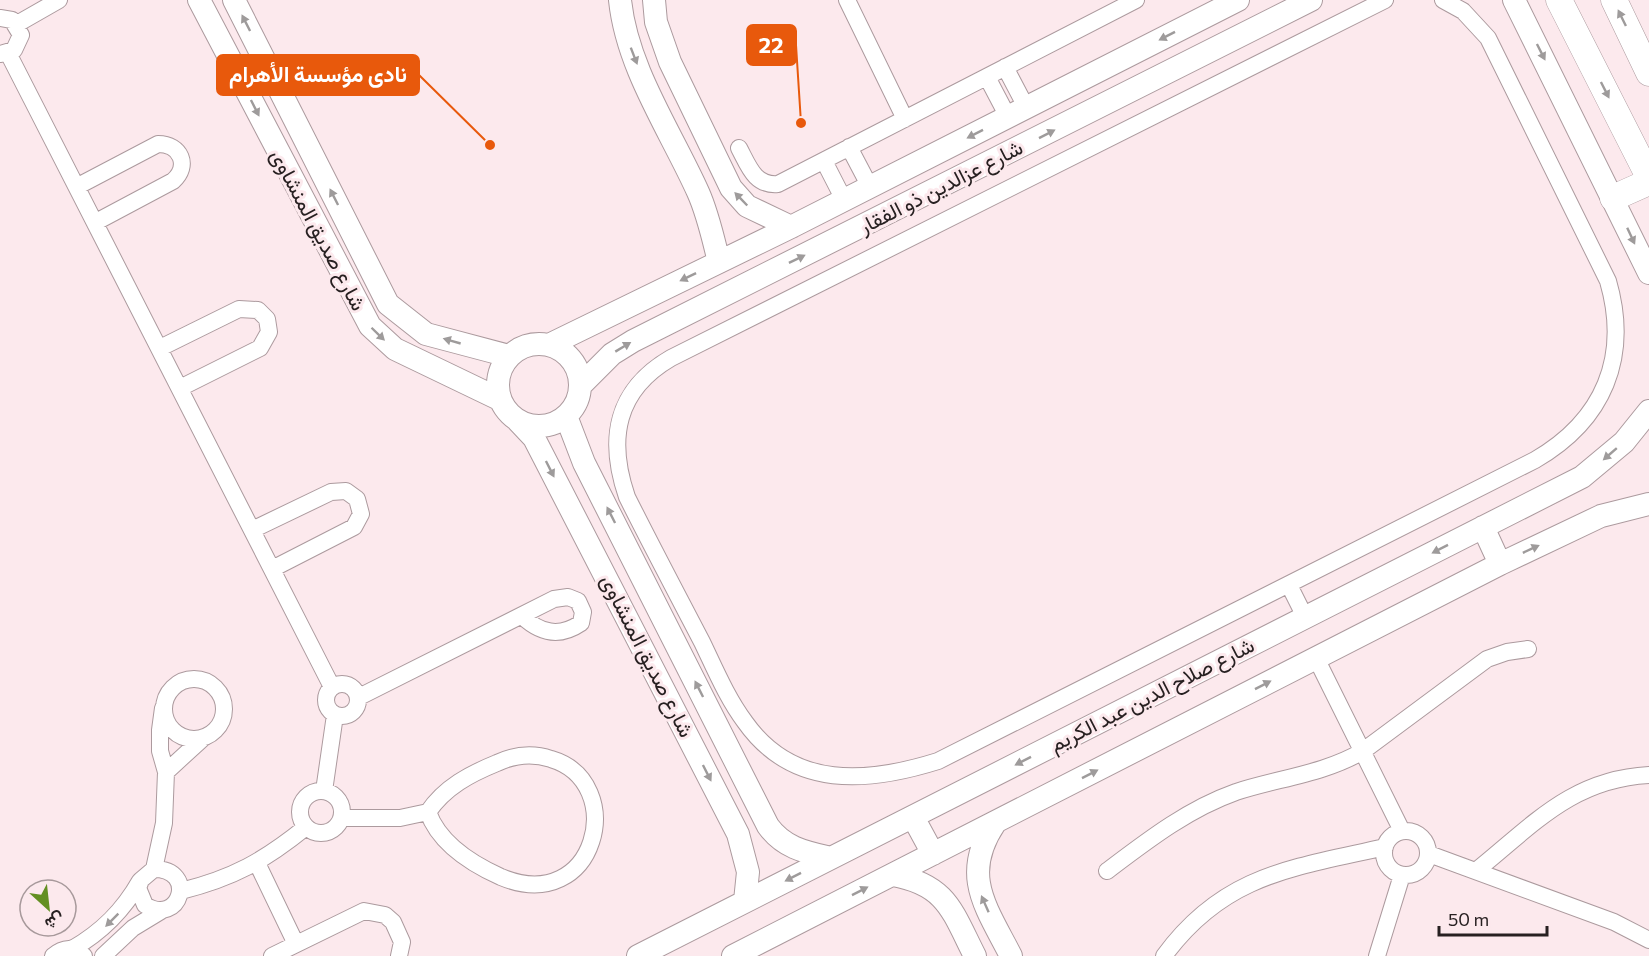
<svg xmlns="http://www.w3.org/2000/svg" width="1649" height="956" font-family="Commissioner,Vazirmatn,sans-serif">
<style>
.lines{fill:none;stroke-linecap:round;stroke-linejoin:round}
.street-casing{stroke:#ac9a9e;stroke-width:18}
.secondary-casing{stroke:#ac9a9e;stroke-width:24}
.primary-casing{stroke:#ac9a9e;stroke-width:27}
.street{stroke:#fff;stroke-width:16}
.secondary{stroke:#fff;stroke-width:22}
.primary{stroke:#fff;stroke-width:26}
.oneway{fill:#9e9b9b}
.labels{text-anchor:middle;stroke-width:6;stroke-linejoin:round;paint-order:stroke}
.street-label{font-size:21px;fill:#272021;stroke:#fce9ed}
.leader{fill:none;stroke:#e8590c;stroke-width:2}
.callout-dot{fill:#e8590c;stroke:#fce9ed;stroke-width:2}
.callout{fill:#e8590c;stroke:#e8590c;stroke-width:2}
.callout-label{font-size:22px;text-anchor:middle;font-weight:bold;fill:#fff}
</style>
<rect width="100%" height="100%" fill="#fce9ed"/>
<g class="lines">
<!-- street casing -->
<g class="street-casing">
<path id="street" d="M847,0L905,119
M1385,0L671,358C616,390 607,439 627,497C651,545 677,594 702,642C715,669 727,698 745,722C793,790 868,783 938,761L1535,460C1604,420 1630,357 1608,281L1488,38L1463,11L1443,0
M0,18L12,20L21,35L14,50L0,54
M17,24L59,0
M8,53L332,687
M1005,67L1026,107
M987,77L1008,117
M849,147L870,187
M739,148C749,167 755,186 778,184L1136,0
M824,161L844,200
M78,186L158,144C181,144 190,166 173,181L96,222
M160,348L239,309L258,310L267,319L269,332L260,348L180,388
M252,530L331,492L346,491L357,499L361,514L354,527L272,569
M1289,585L1305,617
M1316,658L1402,831
M164 709a30 30 0 1 1 60 0a30 30 0 1 1-60 0Z
M326 700a16 16 0 1 1 32 0a16 16 0 1 1-32 0Z
M359,697L554,599L568,597L578,601L583,612L581,623C559,638 540,633 522,616
M166,772L202,739
M300 812a21 21 0 1 1 42 0a21 21 0 1 1-42 0Z
M324,791L335,715
M342,818H400L428,812C445,787 470,774 497,763C514,755 533,753 551,759C629,782 597,917 501,877C472,864 439,843 428,812
M1384 853a22 22 0 1 1 44 0a22 22 0 1 1-44 0Z
M1429,854L1614,922L1649,940
M257,863L296,944
M154,869C198,869 180,927 145,905L138,888L141,880L154,869L164,823L166,772L160,751V730L163,708
M1477,870C1533,825 1572,779 1649,775
M1107,871C1148,840 1188,809 1236,792C1279,778 1324,774 1363,751L1487,659L1507,652L1528,649
M181,891C233,878 264,861 306,827
M72,949C102,932 123,911 140,881
M53,956C63,947 75,946 84,956
M103,956L133,928L161,911
M272,956L364,911L385,915L393,922L402,942L399,956
M1164,956C1224,874 1293,868 1385,847
M1377,956L1402,875"/>
</g>
<!-- secondary casing -->
<g class="secondary-casing">
<path id="secondary" d="M199,0L370,326L395,349L499,399
M234,0L388,304L426,334L509,356
M620,0C627,68 670,130 698,192C708,214 713,238 719,262
M654,0L656,22L670,62L731,188L747,206L791,227
M1514,0L1649,273
M498 385a41 41 0 1 1 82 0a41 41 0 1 1-82 0Z
M549,345L791,227L1238,0
M580,386L612,354L633,341L1311,0
M566,416L584,463L768,826C784,848 805,852 831,858
M518,421L534,438L738,834L748,872L745,901
M1483,527L1500,564
M913,817L933,854
M995,823C960,875 986,907 1011,956
M893,875C947,885 952,911 975,956
M638,956L1582,477L1624,442L1649,411
M733,956L1500,564L1601,516L1649,504"/>
</g>
<!-- primary casing -->
<g class="primary-casing">
<path id="primary" d="M1559,0L1649,177
M1614,0L1649,73
M1613,198L1649,182"/>
</g>
<!-- street -->
<use href="#street" class="street"/>
<!-- secondary -->
<use href="#secondary" class="secondary"/>
<!-- primary -->
<use href="#primary" class="primary"/>
</g>
<!-- one-way arrows -->
<defs><path id="oneway-solid" d="M-6-.8H1V-3.2L6.5 0L1 3.2V.8H-6Z" transform="scale(1.5)"/></defs>
<g class="oneway">
<use href="#oneway-solid" transform="translate(1622 18) rotate(-116)"/>
<use href="#oneway-solid" transform="translate(246 23) rotate(-117)"/>
<use href="#oneway-solid" transform="translate(1167 36) rotate(153)"/>
<use href="#oneway-solid" transform="translate(1541 52) rotate(63)"/>
<use href="#oneway-solid" transform="translate(634 56) rotate(69)"/>
<use href="#oneway-solid" transform="translate(1605 90) rotate(63)"/>
<use href="#oneway-solid" transform="translate(255 108) rotate(63)"/>
<use href="#oneway-solid" transform="translate(975 134) rotate(153)"/>
<use href="#oneway-solid" transform="translate(1047 134) rotate(-27)"/>
<use href="#oneway-solid" transform="translate(334 197) rotate(-117)"/>
<use href="#oneway-solid" transform="translate(741 199) rotate(-134)"/>
<use href="#oneway-solid" transform="translate(1631 236) rotate(65)"/>
<use href="#oneway-solid" transform="translate(797 259) rotate(-26)"/>
<use href="#oneway-solid" transform="translate(688 277) rotate(154)"/>
<use href="#oneway-solid" transform="translate(378 334) rotate(44)"/>
<use href="#oneway-solid" transform="translate(452 341) rotate(-164)"/>
<use href="#oneway-solid" transform="translate(623 347) rotate(-31)"/>
<use href="#oneway-solid" transform="translate(1610 454) rotate(139)"/>
<use href="#oneway-solid" transform="translate(550 469) rotate(63)"/>
<use href="#oneway-solid" transform="translate(611 515) rotate(-117)"/>
<use href="#oneway-solid" transform="translate(1440 549) rotate(153)"/>
<use href="#oneway-solid" transform="translate(1531 549) rotate(-25)"/>
<use href="#oneway-solid" transform="translate(1263 685) rotate(-27)"/>
<use href="#oneway-solid" transform="translate(699 689) rotate(-117)"/>
<use href="#oneway-solid" transform="translate(1023 761) rotate(153)"/>
<use href="#oneway-solid" transform="translate(707 773) rotate(63)"/>
<use href="#oneway-solid" transform="translate(1090 774) rotate(-27)"/>
<use href="#oneway-solid" transform="translate(793 877) rotate(153)"/>
<use href="#oneway-solid" transform="translate(860 891) rotate(-27)"/>
<use href="#oneway-solid" transform="translate(985 904) rotate(-114)"/>
<use href="#oneway-solid" transform="translate(112 920) rotate(135)"/>
</g>
<g class="labels">
<!-- street labels -->
<g class="street-label">
<text transform="translate(941 187) rotate(-27)" y="7">شارع عزالدين ذو الفقار</text>
<text transform="translate(318 230) rotate(62)" y="7">شارع صديق المنشاوى</text>
<text transform="translate(647 656) rotate(63)" y="7">شارع صديق المنشاوى</text>
<text transform="translate(1152 695) rotate(-27)" y="7">شارع صلاح الدين عبد الكريم</text>
</g>
</g>
<!-- callouts -->
<path class="leader" d="M801 123L796 45M490 145L419 75"/>
<g class="callout-dot">
<circle cx="801" cy="123" r="6"/>
<circle cx="490" cy="145" r="6"/>
</g>
<g class="callout">
<rect x="747" y="25" width="49" height="40" rx="6"/>
<rect x="217" y="55" width="202" height="40" rx="6"/>
</g>
<g class="callout-label">
<text x="771" y="53">22</text>
<text x="318" y="82">نادى مؤسسة الأهرام</text>
</g>
<!-- north arrow -->
<g transform="translate(48 908) rotate(153)"><circle r="28" fill="#fce9ed" stroke="#a7999b" stroke-width="1.5"/>
<path d="M0-4.5L10 22L0 15L-10 22Z" fill="#638f22"/>
<text y="-9" font-size="16" font-weight="bold" text-anchor="middle" fill="#272021">ش</text>
</g>
<!-- scale -->
<path d="M1439 926v9h108v-9" fill="none" stroke="#272021" stroke-width="3"/>
<text x="1448" y="926" font-size="18" fill="#272021" stroke="#fce9ed" stroke-width="4.5" paint-order="stroke">50 m</text>
</svg>
